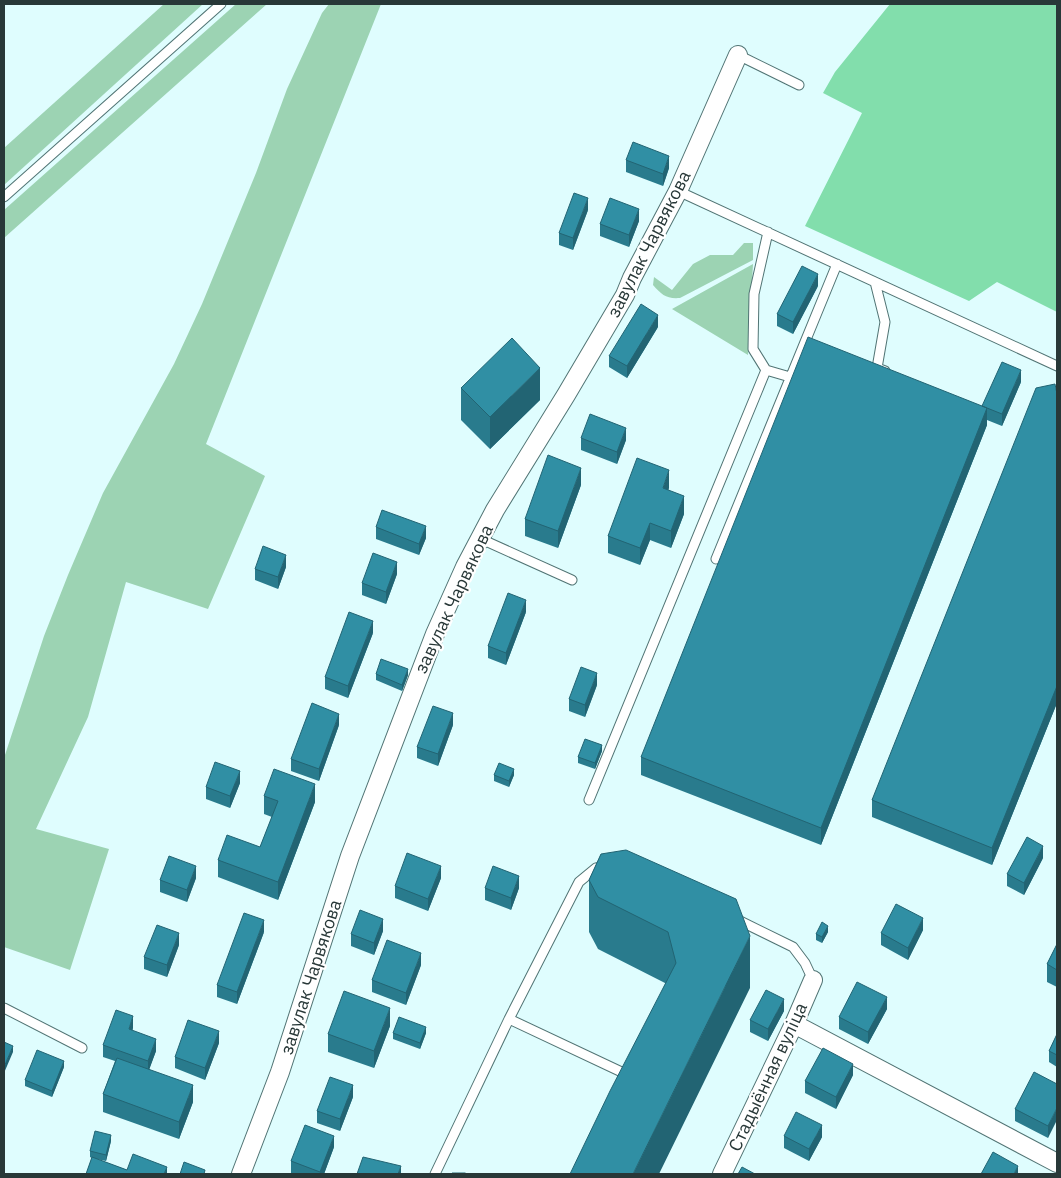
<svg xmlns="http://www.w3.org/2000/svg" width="1061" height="1178" font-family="'IBM Plex Sans',sans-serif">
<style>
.green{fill:#9cd3b3}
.forest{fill:#82deac}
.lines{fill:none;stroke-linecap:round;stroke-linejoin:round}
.lane-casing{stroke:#517474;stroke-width:11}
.street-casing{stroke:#517474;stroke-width:20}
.lane{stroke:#fff;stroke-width:9}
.street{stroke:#fff;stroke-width:18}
.wall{fill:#297b8d}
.shaded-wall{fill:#226473}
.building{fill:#308fa4;stroke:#226473}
.labels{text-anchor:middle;stroke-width:4.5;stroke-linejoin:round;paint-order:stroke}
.street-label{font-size:18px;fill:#283838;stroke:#fff}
</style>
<rect width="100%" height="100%" fill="#dffdfe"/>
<!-- green -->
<path class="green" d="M164,4H203L4,185V148Z
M236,4H267L4,238V210Z
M329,4H381L206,444L265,476L208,609L126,582L88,717L36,829L109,849L70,970L4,947V758L44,636L68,575L103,493L174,364L202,304L256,173L287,89L322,13Z
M744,243H753V260L680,298C666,299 662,295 653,285L654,277L672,290L693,264L710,255H733Z
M753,264L748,355L672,309Z"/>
<!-- forest -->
<path class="forest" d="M890,4H1057V312L997,282L969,301L805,226L862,113L823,93L835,72Z"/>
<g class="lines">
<!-- lane casing -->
<g class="lane-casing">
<path id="lane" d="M738,55L799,85
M678,191L1057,366
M4,197L221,4
M875,282L885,322L877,368L885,371
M766,370L790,377
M481,539L572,580
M716,559L837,264
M589,800L766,370L753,349L754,294L768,232
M736,919L793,947L805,963L813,980
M4,1008L82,1048
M509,1019L579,882L596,868L602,867
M435,1174L509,1019L628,1075L627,1077"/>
</g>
<!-- street casing -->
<g class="street-casing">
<path id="street" d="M794,1024L1057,1163
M241,1174L280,1072L350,856L435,634L465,567L495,510L566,395L625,295L632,278L678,191L738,55
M722,1174L794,1024L813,980"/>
</g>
<!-- lane -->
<use href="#lane" class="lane"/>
<!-- street -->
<use href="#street" class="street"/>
</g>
<!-- wall -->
<path class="wall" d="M626,160L669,168L663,186L626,172Z
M588,210L573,250L559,245V233Z
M639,221L629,247L600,236V224Z
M818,286L793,334L777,326V314Z
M658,327L627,378L609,367V356Z
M1021,382L1002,426L987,420V425L821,845L641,775V757L982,406Z
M461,388L540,400L490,449L461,420Z
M1057,394V703L992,865L872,817V800Z
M581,438L626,440L617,464L581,450Z
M581,485L558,548L525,536V519Z
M669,488L668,490L684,514L671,548L650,540L640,565L608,553V536Z
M376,527L426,538L419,555L376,539Z
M286,567L278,589L255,580V569Z
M397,574L386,604L362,595V583Z
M526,612L506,665L488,658V646Z
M373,633L348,698L325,689V677Z
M376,674L408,675L402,691L376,680Z
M597,685L585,717L569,711V699Z
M339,725L319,781L291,771V759Z
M453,725L438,766L417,758V747Z
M602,751L595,769L578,763V757Z
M494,775H514L509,787L494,781Z
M240,783L230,808L206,799V787Z
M264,796L315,802L278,900L218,877V860L260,847L272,817L264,814Z
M601,854L750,988L665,983L598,949L589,932V880Z
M1043,858L1024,895L1007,886V874Z
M196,878L187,902L160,892V880Z
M441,878L428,911L395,898V886Z
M485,888H519L511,910L485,900Z
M923,930L908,960L881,945V933Z
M383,931L374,955L351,946V934Z
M264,932L237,1004L217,997V985Z
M828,932L822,943L816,940V934Z
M1057,944V987L1047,982V964Z
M179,945L167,977L144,969V957Z
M421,965L406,1005L372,992V980Z
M887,1009L868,1044L839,1029V1017Z
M784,1011L768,1041L750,1032V1020Z
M390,1026L374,1068L328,1052V1034Z
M133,1028L132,1031L156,1051L149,1069L193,1102L179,1139L103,1112V1094L115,1061L103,1057V1045Z
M393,1033H426L420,1049L393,1039Z
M1057,1034V1067L1049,1062V1051Z
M219,1043L205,1080L175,1068V1057Z
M64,1067L52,1097L25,1086V1080Z
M853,1075L836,1109L805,1093V1081Z
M1057,1084L1048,1138L1015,1121V1109Z
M353,1097L340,1131L317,1123V1111Z
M784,1136L822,1137L809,1161L784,1148Z
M111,1141L106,1161L96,1159L127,1170L167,1174H86L92,1158L90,1157V1151Z
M334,1147L324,1174H294L291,1173V1161Z"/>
<!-- shaded-wall -->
<path class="shaded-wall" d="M669,156V168L663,186V174Z
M588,198V210L573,250V238Z
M639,209V221L629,247V235Z
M818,274V286L793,334V322Z
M658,315V327L627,378V366Z
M540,368V400L490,449V417Z
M1021,370V382L1002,426V414Z
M987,408V425L821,845V828Z
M626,428V440L617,464V452Z
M581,468V485L558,548V531Z
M669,470V488L663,506V488Z
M684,496V514L671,548V531Z
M650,523V540L640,565V548Z
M426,526V538L419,555V544Z
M286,555V567L278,589V577Z
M397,562V574L386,604V592Z
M526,600V612L506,665V653Z
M373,621V633L348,698V686Z
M408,669V675L402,691V685Z
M597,673V685L585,717V705Z
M1057,686V703L992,865V848Z
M453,713V725L438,766V754Z
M339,714V725L319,781V769Z
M602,745V751L595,769V763Z
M514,769V775L509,787V781Z
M240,771V783L230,808V796Z
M315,784V802L278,900V882Z
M1043,846V858L1024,895V883Z
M196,866V878L187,902V890Z
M441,866V878L428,911V899Z
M519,876V888L511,910V898Z
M923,918V930L908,960V948Z
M383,919V931L374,955V943Z
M264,920V932L237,1004V992Z
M828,926V932L822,943V937Z
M179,933V945L167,977V965Z
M750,936V988L659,1174H633Z
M421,953V965L406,1005V993Z
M887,997V1009L868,1044V1032Z
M784,999V1011L768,1041V1029Z
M390,1008V1026L374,1068V1051Z
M133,1016V1028L129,1041V1029Z
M426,1027V1033L420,1049V1043Z
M219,1031V1043L205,1080V1068Z
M156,1039V1051L148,1073V1061Z
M13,1046V1052L4,1073V1067Z
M64,1061V1067L52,1097V1091Z
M853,1064V1075L836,1109V1097Z
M193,1085V1102L179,1139V1122Z
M353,1085V1097L340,1131V1119Z
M1057,1108V1120L1048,1138V1126Z
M822,1125V1137L809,1161V1149Z
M111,1135V1141L106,1161V1155Z
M334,1136V1147L324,1174H320V1172Z
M401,1166V1174H398Z
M1018,1166V1174H1014Z
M167,1167V1174H164Z"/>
<!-- building -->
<path class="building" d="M633,142L669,156L663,174L626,160Z
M574,193L588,198L573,238L559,233Z
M610,198L639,209L629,235L600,224Z
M802,266L818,274L793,322L777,314Z
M641,304L658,315L627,366L609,356Z
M808,337L987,408L821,828L641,757Z
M512,338L540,368L490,417L461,388Z
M1002,362L1021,370L1002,414L982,406Z
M1055,384L1057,394V686L992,848L872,800L1036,388Z
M590,414L626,428L617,452L581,438Z
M548,455L581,468L558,531L525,519Z
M637,458L669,470L663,488L684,496L671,531L650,523L640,548L608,536Z
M382,510L426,526L419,544L376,527Z
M263,546L286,555L278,577L255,569Z
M373,553L397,562L386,592L362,583Z
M508,593L526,600L506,653L488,646Z
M349,612L373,621L348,686L325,677Z
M381,659L408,669L402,685L376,674Z
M581,667L597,673L585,705L569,699Z
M312,703L339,714L319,769L291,759Z
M433,706L453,713L438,754L417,747Z
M585,739L602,745L595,763L578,757Z
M215,762L240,771L230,796L206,787Z
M499,763L514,769L509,781L494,775Z
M274,769L315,784L278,882L218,860L227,835L260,847L278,801L264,796Z
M1027,837L1043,846L1024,883L1007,874Z
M626,850L736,899L750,936L633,1174H570L610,1091L676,963L668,932L598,897L589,880L601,854Z
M407,853L441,866L428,899L395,886Z
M169,856L196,866L187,890L160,880Z
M493,866L519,876L511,898L485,888Z
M896,904L923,918L908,948L881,933Z
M360,910L383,919L374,943L351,934Z
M244,913L264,920L237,992L217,985Z
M822,922L828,926L822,937L816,934Z
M157,925L179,933L167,965L144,957Z
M387,940L421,953L406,993L372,980Z
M1057,944V970L1047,964Z
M857,982L887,997L868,1032L839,1017Z
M766,990L784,999L768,1029L750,1020Z
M344,991L390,1008L374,1051L328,1034Z
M116,1010L133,1016L129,1029L156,1039L148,1061L103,1045Z
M399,1017L426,1027L420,1043L393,1033Z
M188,1020L219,1031L205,1068L175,1057Z
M1057,1034V1055L1049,1051Z
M4,1042L13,1046L4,1067Z
M823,1048L853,1064L836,1097L805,1081Z
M37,1050L64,1061L52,1091L25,1080Z
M117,1058L193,1085L179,1122L103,1094Z
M1034,1072L1057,1084V1108L1048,1126L1015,1109Z
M330,1077L353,1085L340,1119L317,1111Z
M796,1112L822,1125L809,1149L784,1136Z
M305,1125L334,1136L320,1172L291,1161Z
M95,1131L111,1135L106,1155L90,1151Z
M993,1152L1018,1166L1014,1174H981Z
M133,1154L167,1167L164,1174H86L92,1157L127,1170Z
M363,1157L401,1166L398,1174H357Z
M184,1162L205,1170L204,1174H180Z
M742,1167L755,1174H738Z
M452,1173H465L467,1174H451Z"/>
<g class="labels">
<!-- street labels -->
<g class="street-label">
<text transform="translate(649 244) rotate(-63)" y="6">завулак Чарвякова</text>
<text transform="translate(454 599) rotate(-65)" y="6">завулак Чарвякова</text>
<text transform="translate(311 977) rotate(-72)" y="6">завулак Чарвякова</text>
<text transform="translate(768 1077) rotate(-65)" y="6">Стадыённая вуліца</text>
</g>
</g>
<!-- border -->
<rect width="1061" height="1178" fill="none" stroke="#283838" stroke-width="10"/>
</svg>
